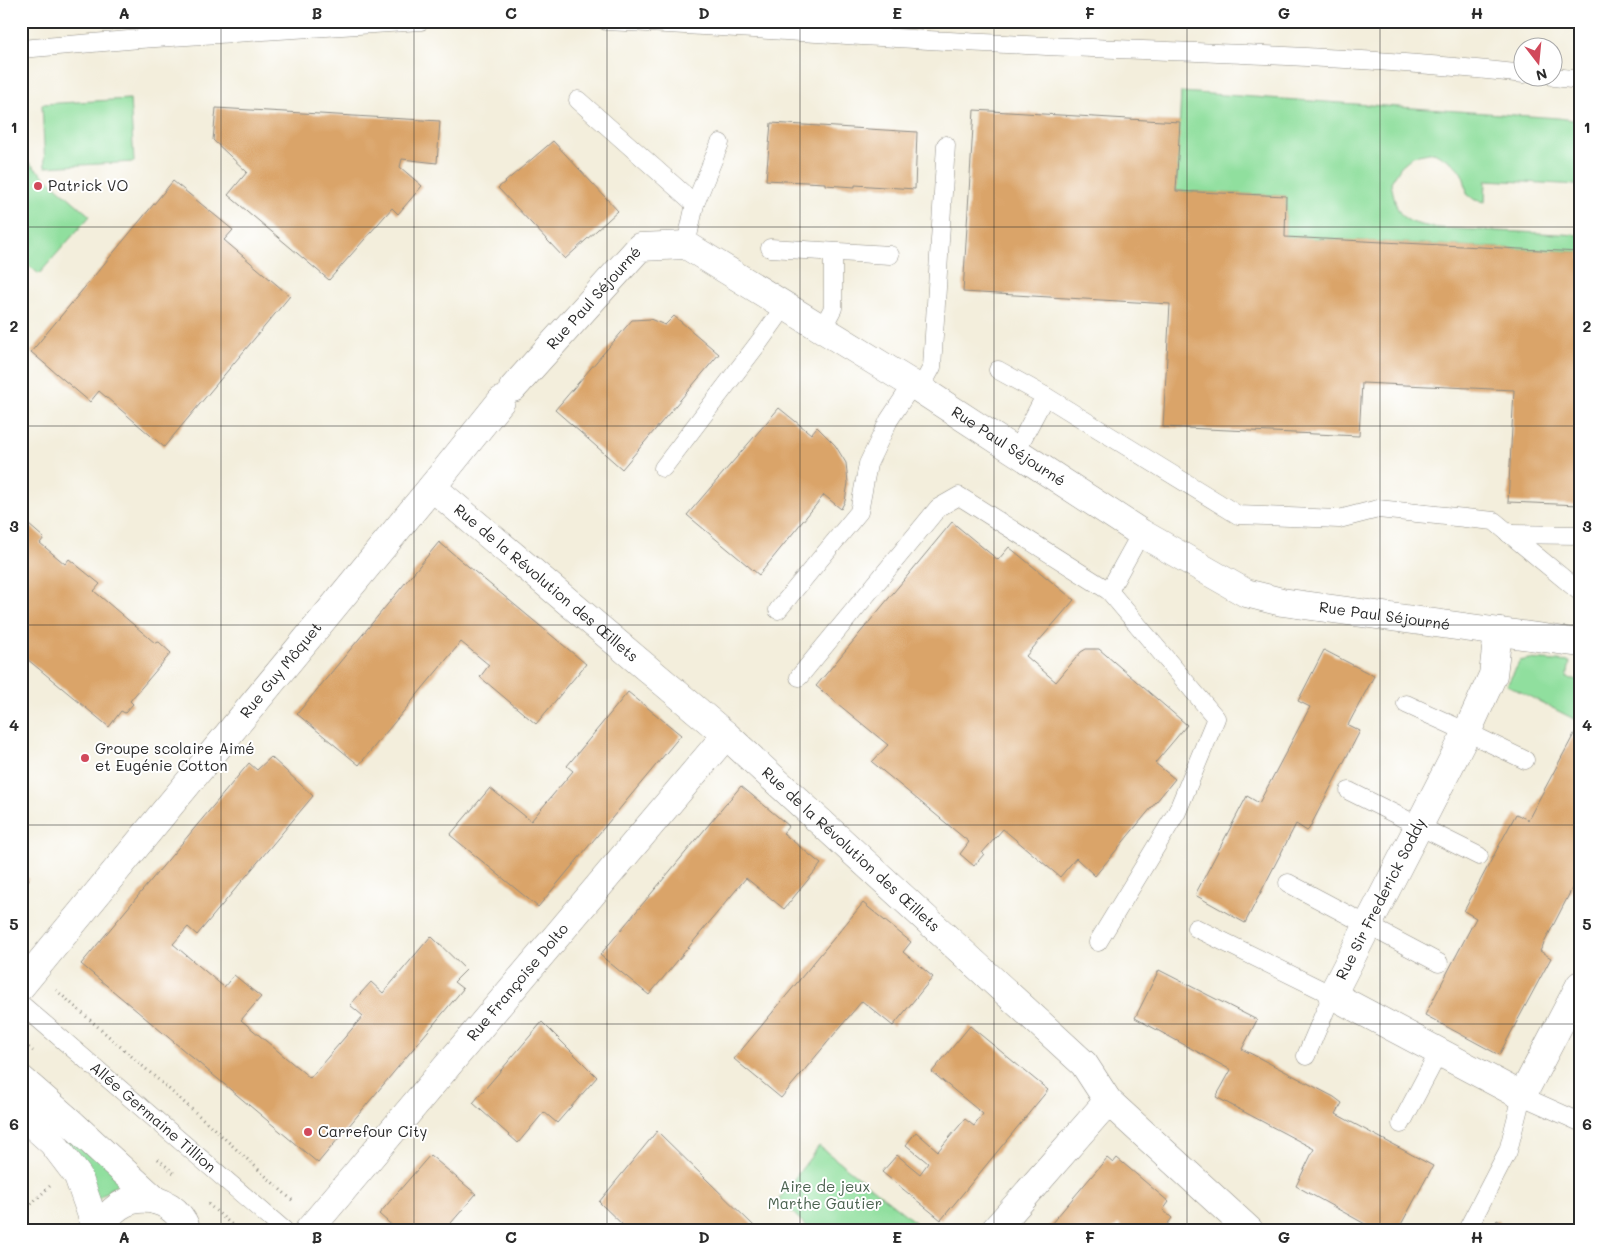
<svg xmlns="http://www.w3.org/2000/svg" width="1601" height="1251" font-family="Mali,sans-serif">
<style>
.green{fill:#90df9e;stroke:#5e8564}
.building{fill:#daa469}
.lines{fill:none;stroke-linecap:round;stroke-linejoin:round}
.service-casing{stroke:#8f8c84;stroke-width:19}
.minor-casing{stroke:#8f8c84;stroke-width:29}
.path{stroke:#8f8c84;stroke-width:3;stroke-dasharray:1 4;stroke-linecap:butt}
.service{stroke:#fff;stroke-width:18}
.minor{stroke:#fff;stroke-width:28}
.grid{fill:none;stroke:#2b2b2b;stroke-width:1;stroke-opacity:0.55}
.poi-dot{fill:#d1495b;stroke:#fff;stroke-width:2}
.labels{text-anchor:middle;stroke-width:4;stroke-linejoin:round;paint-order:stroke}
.poi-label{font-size:15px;fill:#2b2b2b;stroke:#fff;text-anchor:start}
.street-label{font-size:15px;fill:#2b2b2b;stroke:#fff}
.park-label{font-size:15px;fill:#49614e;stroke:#fff}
.neatline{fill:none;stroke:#2b2b2b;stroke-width:2}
.grid-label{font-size:16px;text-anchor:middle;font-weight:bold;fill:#2b2b2b}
</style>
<rect width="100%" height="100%" fill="#fff"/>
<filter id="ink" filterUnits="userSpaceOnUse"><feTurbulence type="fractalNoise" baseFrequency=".02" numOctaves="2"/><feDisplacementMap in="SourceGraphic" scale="10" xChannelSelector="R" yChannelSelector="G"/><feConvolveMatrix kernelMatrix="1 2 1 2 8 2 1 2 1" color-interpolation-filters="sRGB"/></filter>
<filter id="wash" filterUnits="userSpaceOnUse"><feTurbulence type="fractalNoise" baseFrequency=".0096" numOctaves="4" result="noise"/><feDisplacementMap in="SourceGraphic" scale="20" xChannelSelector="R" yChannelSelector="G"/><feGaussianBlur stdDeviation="1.12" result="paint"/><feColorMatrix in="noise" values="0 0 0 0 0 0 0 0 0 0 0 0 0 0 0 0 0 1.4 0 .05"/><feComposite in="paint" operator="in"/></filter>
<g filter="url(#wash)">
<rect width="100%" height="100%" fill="#f3eedc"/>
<!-- green -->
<path class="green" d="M1181,92L1558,118L1580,121V185L1486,180L1485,202L1475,200L1467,194C1464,167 1455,164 1434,152L1413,156L1401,166L1391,182C1397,218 1401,222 1437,228L1580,235V252L1285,237L1286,196L1176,191Z
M130,99L134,162L45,167L42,104Z
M21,156L90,216L39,274L21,259Z
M1529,659L1570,662L1567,678L1580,680V722L1507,685L1520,661Z
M71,1132L127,1180L110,1189L96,1200L63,1141Z
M819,1146L925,1230H810L779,1199Z"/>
<g id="blocks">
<!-- building -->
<path class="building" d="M216,108L440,121L437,163L402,159L400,167L422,186L398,214L392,208L329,280L228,195L247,172L213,140Z
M974,110L1180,122L1176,191L1286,196L1285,237L1580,252V505L1508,502L1514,390L1362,383L1359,436L1163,427L1170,304L963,292Z
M771,123L917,132L915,189L855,185V187L825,185V183L766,180Z
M553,141L618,211L565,259L498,188Z
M173,181L233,230L224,240L290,296L164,447L99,391L90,402L31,352Z
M674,316L719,354L622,469L555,410L632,320L650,319L665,325Z
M779,408L811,434L817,427L835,445L846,463L848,483L845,501L841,509L824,495L759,575L687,515Z
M21,518L44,538L40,543L65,564L69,559L100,584L94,591L155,643L159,642L171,653L130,701L133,704L125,713L121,711L109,727L21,654V643L25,639L21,636Z
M952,522L998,560L1009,547L1074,600L1026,656L1056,682L1081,652L1086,649H1099L1187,725L1155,763L1175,779L1095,876L1076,858L1060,877L1003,829L982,853L984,854L974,866L960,854L969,842L872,762L888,745L816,686Z
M439,542L586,664L536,724L480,677L489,665L461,642L359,765L297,714Z
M1324,650L1374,676L1348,725L1360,731L1309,829L1307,831L1296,824L1245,923L1195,895L1247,796L1259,803L1310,707L1298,701Z
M628,692L681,735L538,907L450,835L490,788L531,821L573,771L567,766Z
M1580,723V873L1540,951L1551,958L1499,1055L1425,1015L1476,918L1464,911L1516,814L1528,820Z
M271,757L313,796L197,935L188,927L173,944L224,987L234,975L261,997L241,1020L310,1078L363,1016L350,1005L371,982L383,993L431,936L466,970L454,982L463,989L318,1163L81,964L249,763L257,770Z
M741,786L789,826L783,833L821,864L784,909L746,878L649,995L600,955Z
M21,873L29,879L23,887L21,886Z
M863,903L911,942L903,952L933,977L893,1026L862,1001L781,1098L734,1059Z
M1159,970L1257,1020L1242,1049L1334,1097L1342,1103L1336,1114L1433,1166L1398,1230H1376L1296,1186L1314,1149L1216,1097L1231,1070L1135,1018Z
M542,1022L597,1077L557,1123L544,1112L518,1143L473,1103Z
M970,1026L1048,1090L941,1220L882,1172L897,1155L920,1174L928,1163L906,1145L916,1132L938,1151L965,1119L974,1126L983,1114L932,1072Z
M657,1131L756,1228L755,1230H628L599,1202Z
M430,1155L476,1194L445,1230H397L379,1214Z
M1107,1158L1113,1163L1117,1158L1169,1202L1163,1210L1172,1218L1163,1230H1125L1118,1224L1113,1230H1046Z
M1580,1217V1230H1573Z
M1497,1220L1515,1230H1491Z"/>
</g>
</g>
<g filter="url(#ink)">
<use href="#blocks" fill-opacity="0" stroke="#8f8c84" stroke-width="1"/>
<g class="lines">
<!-- service casing -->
<g class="service-casing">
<g id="service">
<path d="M606,21C746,27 886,39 1026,45C1191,53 1359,55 1524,74"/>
<path d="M21,49L140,39L421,21"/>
<path d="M1554,77L1580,80"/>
<path d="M578,100L695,204"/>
<path d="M686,245L695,204L720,143"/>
<path d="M770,248L890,255"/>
<path d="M822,329L833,308V252"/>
<path d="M998,370L1045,396L1238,515L1339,519L1378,509L1494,521L1580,592"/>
<path d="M920,389L932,367L946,145"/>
<path d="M1016,451L1045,396"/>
<path d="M663,468L760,341L785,306"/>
<path d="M1509,534L1580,535"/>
<path d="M1109,591L1141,533"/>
<path d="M778,610L859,512L868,464L889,420L912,385"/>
<path d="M799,677L938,508L959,496L1109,591L1216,718L1177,812L1098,942"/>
<path d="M1406,704L1467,732L1525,760"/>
<path d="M1349,791L1479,856"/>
<path d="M1288,883L1439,963"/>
<path d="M1196,928L1332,995L1306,1056"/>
<path id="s1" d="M21,1004L284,1230"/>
<path d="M1401,1124L1439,1052"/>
<path d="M1467,1230L1508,1151L1522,1096L1580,1122"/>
</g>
</g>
<!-- minor casing -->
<g class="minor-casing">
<g id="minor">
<path id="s2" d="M513,388L640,247L686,245L920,389L1141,533L1246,593L1282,602L1580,643"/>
<path id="s3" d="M432,487L726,735L1084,1064L1108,1101L1249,1230"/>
<path d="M1498,632L1493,675L1467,732L1332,995L1522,1096L1580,985"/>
<path id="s4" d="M21,986L432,487L501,401"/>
<path d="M21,1079L68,1120L155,1200"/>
<path d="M21,1114L52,1142L78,1176L97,1230"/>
<path d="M101,1230C116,1188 172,1189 187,1230"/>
<path id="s5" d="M309,1230L726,735"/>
<path d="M995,1230L1108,1101"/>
</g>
</g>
<!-- path -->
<path class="path" d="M56,990L212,1127L294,1202
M25,1041L23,1043L33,1051
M158,1159L176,1175
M208,1204L238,1230
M24,1211L50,1186"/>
<!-- service -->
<use href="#service" class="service"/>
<!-- minor -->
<use href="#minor" class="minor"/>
</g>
</g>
<!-- grid -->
<path class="grid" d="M221,21V1230M414,21V1230M607,21V1230M800,21V1230M994,21V1230M1187,21V1230M1380,21V1230M21,227H1580M21,426H1580M21,625H1580M21,825H1580M21,1024H1580"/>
<!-- markers -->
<g class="poi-dot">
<circle cx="38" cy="186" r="5"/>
<circle cx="85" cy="758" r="5"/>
<circle cx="308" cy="1132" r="5"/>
</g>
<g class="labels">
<!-- poi labels -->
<g class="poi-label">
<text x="48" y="191">Patrick VO</text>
<text x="95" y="754">Groupe scolaire Aimé<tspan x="95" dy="17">et Eugénie Cotton</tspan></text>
<text x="318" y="1137">Carrefour City</text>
</g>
<!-- street labels -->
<g class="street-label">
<text dy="5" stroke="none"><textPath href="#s2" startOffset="121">Rue Paul Séjourné</textPath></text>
<text dy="5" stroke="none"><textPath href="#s2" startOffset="616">Rue Paul Séjourné</textPath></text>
<text dy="5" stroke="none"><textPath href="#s3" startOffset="149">Rue de la Révolution des Œillets</textPath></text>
<text dy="5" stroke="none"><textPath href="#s2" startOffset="1036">Rue Paul Séjourné</textPath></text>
<text dy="5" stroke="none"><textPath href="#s4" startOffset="409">Rue Guy Môquet</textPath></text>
<text dy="5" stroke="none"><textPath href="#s3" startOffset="554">Rue de la Révolution des Œillets</textPath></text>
<text transform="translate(1381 899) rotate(-63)" y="5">Rue Sir Frederick Soddy</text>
<text dy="5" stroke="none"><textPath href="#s5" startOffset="324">Rue Françoise Dolto</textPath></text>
<text dy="5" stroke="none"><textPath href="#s1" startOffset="174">Allée Germaine Tillion</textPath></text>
</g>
<!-- park labels -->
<g class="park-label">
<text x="825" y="1192">Aire de jeux<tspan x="825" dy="17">Marthe Gautier</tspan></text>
</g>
</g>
<!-- margin -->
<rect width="1601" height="1251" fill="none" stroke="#fff" stroke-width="55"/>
<!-- north arrow -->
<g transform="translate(1538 62) rotate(164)"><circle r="24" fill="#ffffff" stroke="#aaaaaa"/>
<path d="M0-4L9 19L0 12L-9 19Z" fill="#d1495b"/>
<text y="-8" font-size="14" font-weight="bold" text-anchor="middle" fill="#2b2b2b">N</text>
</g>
<rect x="28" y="28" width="1546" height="1196" class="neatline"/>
<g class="grid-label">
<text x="124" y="19">A</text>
<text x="317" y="19">B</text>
<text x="511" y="19">C</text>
<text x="704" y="19">D</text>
<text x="897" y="19">E</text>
<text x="1090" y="19">F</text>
<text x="1284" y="19">G</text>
<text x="1477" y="19">H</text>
<text x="14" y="133">1</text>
<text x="1587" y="133">1</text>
<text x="14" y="332">2</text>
<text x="1587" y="332">2</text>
<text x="14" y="532">3</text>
<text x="1587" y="532">3</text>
<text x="14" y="731">4</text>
<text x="1587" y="731">4</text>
<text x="14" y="930">5</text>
<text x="1587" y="930">5</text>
<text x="14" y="1130">6</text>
<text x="1587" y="1130">6</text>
<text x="124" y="1243">A</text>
<text x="317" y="1243">B</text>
<text x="511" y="1243">C</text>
<text x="704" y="1243">D</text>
<text x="897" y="1243">E</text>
<text x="1090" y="1243">F</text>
<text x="1284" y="1243">G</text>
<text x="1477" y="1243">H</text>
</g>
</svg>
